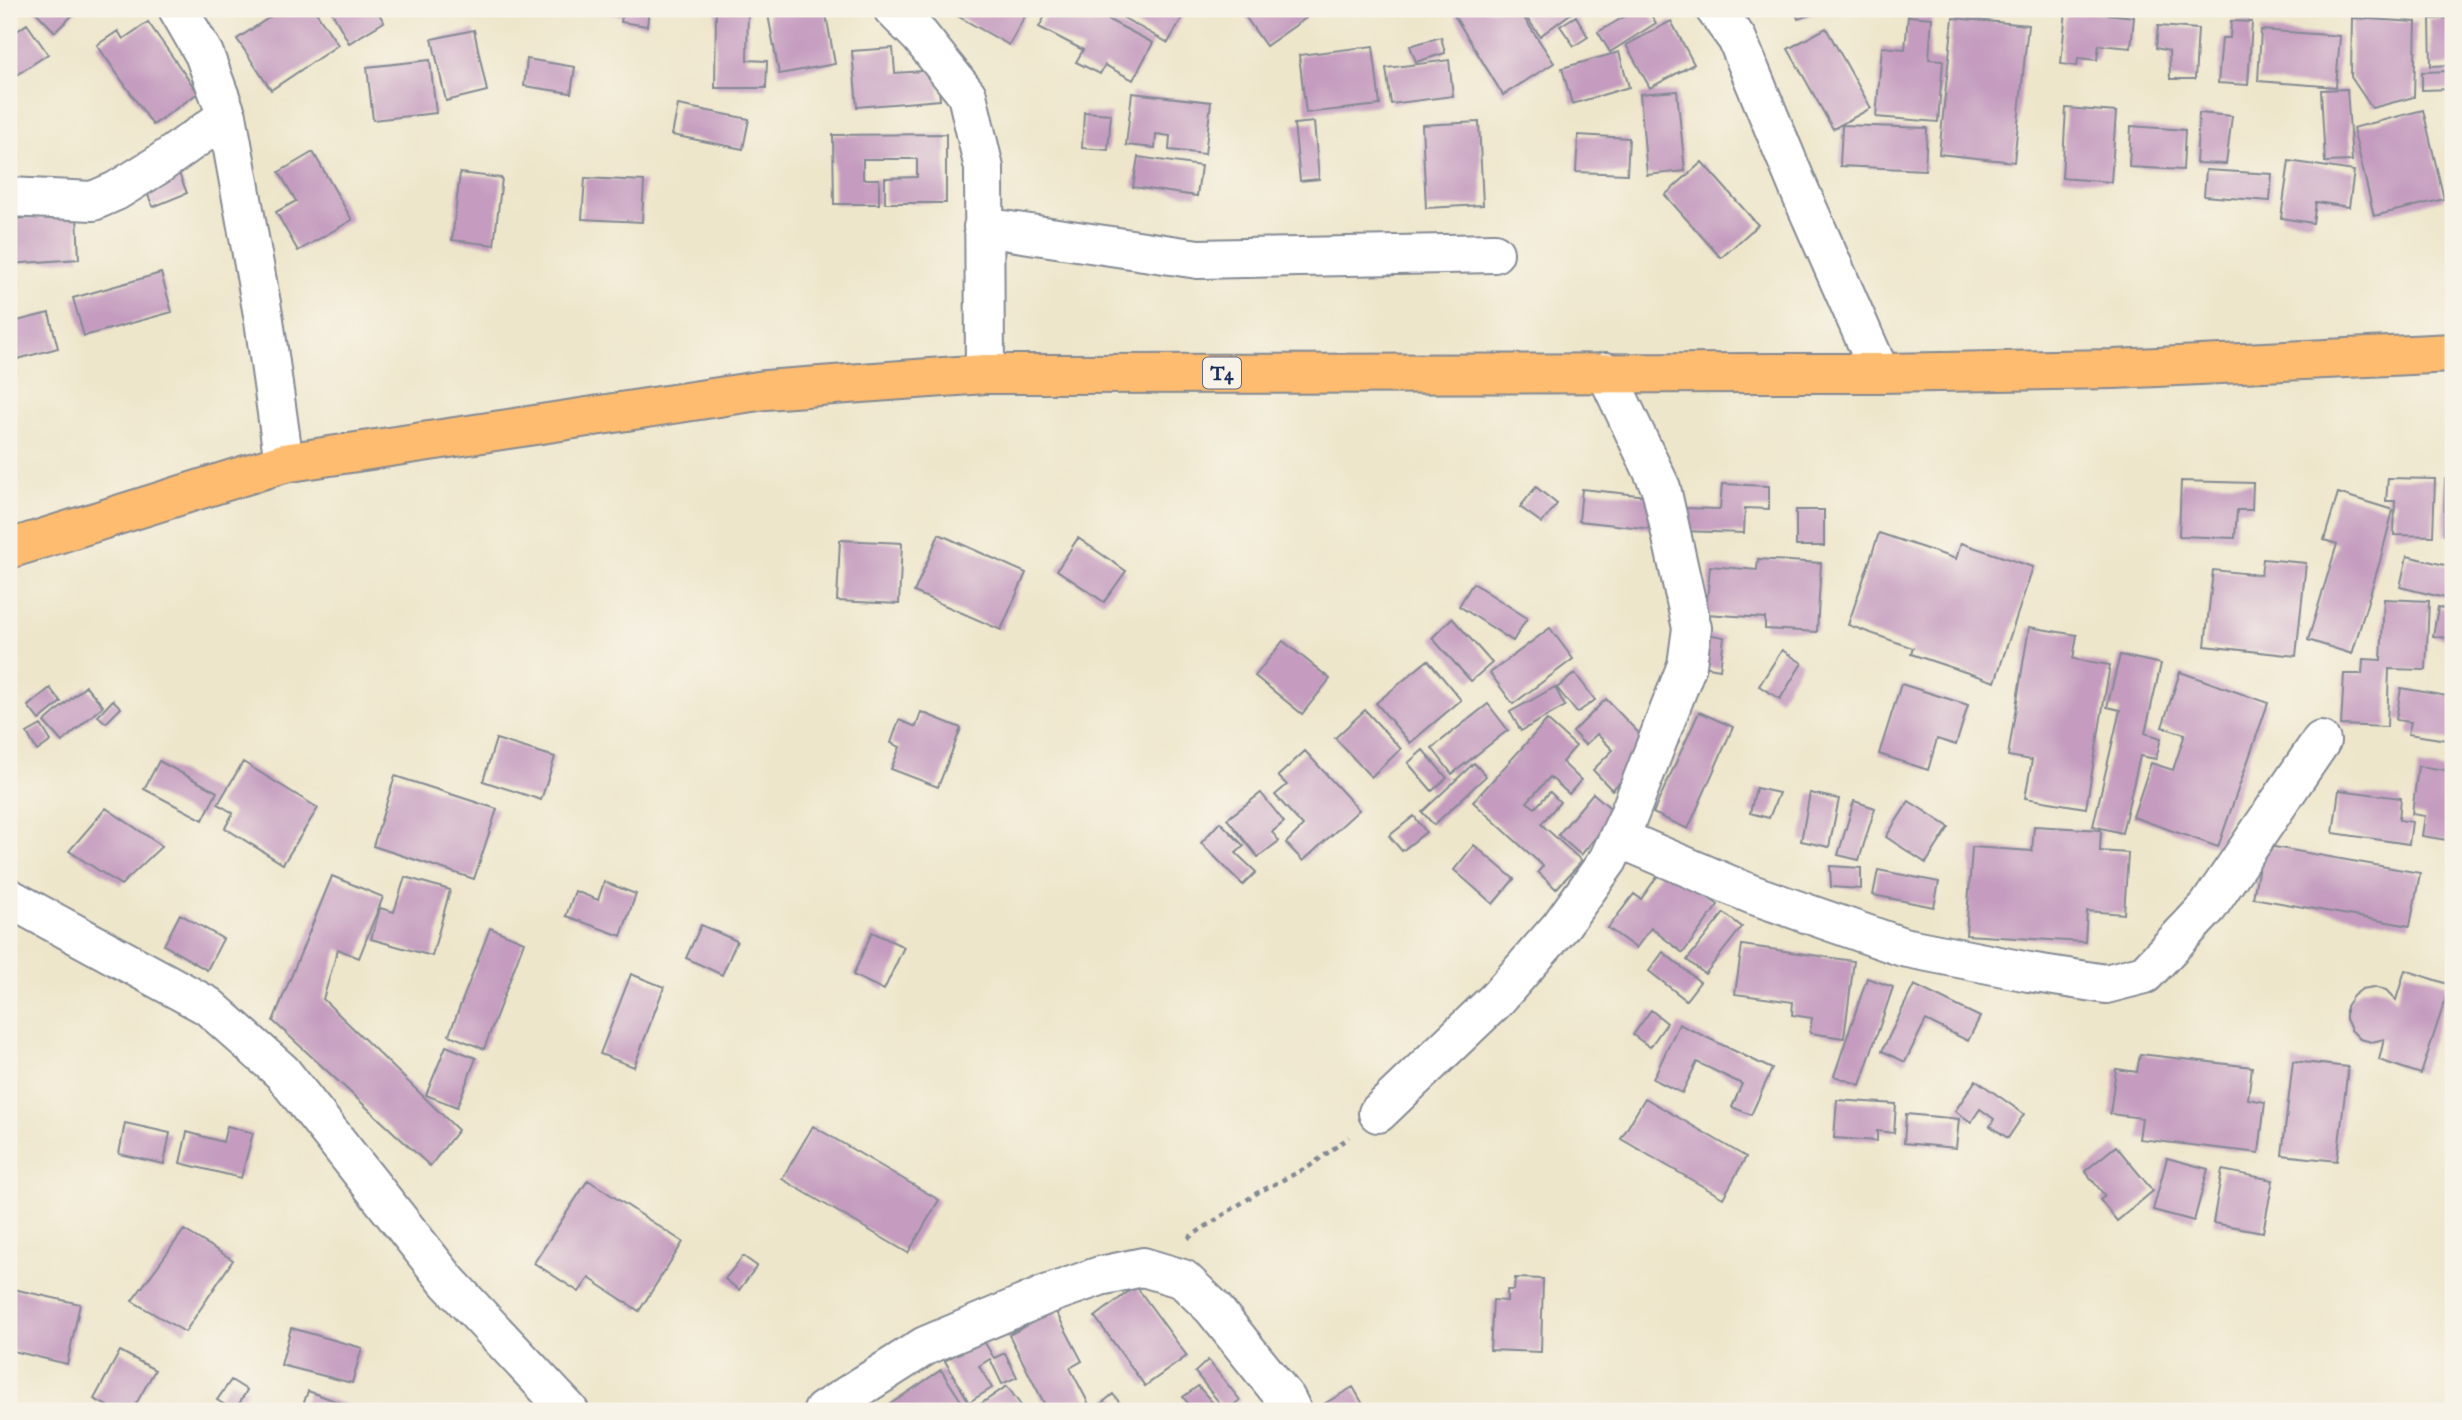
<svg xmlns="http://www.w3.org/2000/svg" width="2462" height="1420" font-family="'IM FELL English',serif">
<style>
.building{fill:#c59cbf}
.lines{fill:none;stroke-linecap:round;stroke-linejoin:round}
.minor-casing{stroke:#848a94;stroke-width:42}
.trunk-casing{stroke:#848a94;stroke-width:42}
.path{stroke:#848a94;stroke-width:4.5;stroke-dasharray:5 5;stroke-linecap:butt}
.minor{stroke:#fff;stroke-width:38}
.trunk{stroke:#fdbc6f;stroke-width:38}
.labels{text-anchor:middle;stroke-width:6;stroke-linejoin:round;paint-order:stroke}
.shield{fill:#f7f3e8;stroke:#5d6a87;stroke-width:2}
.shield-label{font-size:19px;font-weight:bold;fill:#1b2f5e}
</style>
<rect width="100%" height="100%" fill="#f7f3e8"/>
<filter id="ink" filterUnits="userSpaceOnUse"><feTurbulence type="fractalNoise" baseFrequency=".0143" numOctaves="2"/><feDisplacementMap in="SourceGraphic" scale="14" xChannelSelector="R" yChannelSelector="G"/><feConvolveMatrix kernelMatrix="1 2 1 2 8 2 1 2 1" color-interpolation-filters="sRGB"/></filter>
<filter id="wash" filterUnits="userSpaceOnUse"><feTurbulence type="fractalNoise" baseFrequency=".00686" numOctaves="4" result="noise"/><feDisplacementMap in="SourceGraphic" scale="28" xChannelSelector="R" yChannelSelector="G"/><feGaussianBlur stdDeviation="1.57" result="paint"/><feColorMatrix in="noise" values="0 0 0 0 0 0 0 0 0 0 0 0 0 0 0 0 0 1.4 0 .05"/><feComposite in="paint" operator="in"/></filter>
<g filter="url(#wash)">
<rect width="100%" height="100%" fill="#eee6ca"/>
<g id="blocks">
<!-- building -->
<path class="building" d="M33,9H79L55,32Z
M282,9H314L338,45L271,90L237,39Z
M330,9H376L384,22L349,43Z
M609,9H649L647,26L621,22L622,16L608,14Z
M716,9H748L747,60L767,61L766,88H715Z
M767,9H825L835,64L779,74Z
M945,9H1029L1009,45Z
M1049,9H1088L1153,43L1133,80L1105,65L1100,74L1076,62L1083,50L1039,27Z
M1108,9H1187L1168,43Z
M1240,9H1299L1306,18L1266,46Z
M1463,9H1518L1554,63L1503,95L1454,15Z
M1520,9H1577L1540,36Z
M1625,9H1647L1656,23L1610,52L1598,32L1629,14Z
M1795,9H1829L1798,19Z
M2354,9H2403V15L2358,14Z
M2066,10L2134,17L2131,48L2099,45L2097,60L2078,58L2077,66L2061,64Z
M1576,16L1588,37L1574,46L1560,26Z
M1908,16L1932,18L1929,59L1943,60L1938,122L1876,117L1882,47L1905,49Z
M1953,18L2028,25L2014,162L1939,154Z
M2352,18L2416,22L2414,97L2372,108L2351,77Z
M2453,18V65L2431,66L2430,19Z
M1671,21L1694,64L1650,88L1626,45Z
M2231,21L2252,22L2248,85L2218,83L2222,38H2230Z
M148,22L198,93L153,125L97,45L118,31L123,39Z
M27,24L48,54L12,78L9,73V37Z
M2158,26L2198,29L2195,79H2170L2169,51L2156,48Z
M1826,28L1871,108L1833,129L1788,49Z
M474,30L487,91L446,101L432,39Z
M2261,30L2340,36L2336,87L2258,81Z
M1441,37L1445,53L1416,62L1410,46Z
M1373,46L1380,105L1306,113L1299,55Z
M893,48L895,73L937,70L940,100L857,107L852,51Z
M1619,52L1629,87L1572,104L1562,68Z
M527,59L575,67L571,93L524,86Z
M430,60L436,113L373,120L367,67Z
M1449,60L1453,96L1391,104L1386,68Z
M2453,71V89L2422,90V72Z
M2347,89L2352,161L2325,162L2321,90Z
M1677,91L1685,171L1647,175L1640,94Z
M1132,93L1211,102L1205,154L1169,150L1170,136L1156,134L1155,148L1126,145Z
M678,105L749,119L743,149L672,135Z
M2066,108L2116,112L2111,182L2062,178Z
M2423,110L2444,199L2374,216L2353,128Z
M1084,112L1111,114L1108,150L1082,148Z
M2199,113L2232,116L2226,164L2196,163Z
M1314,122L1319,179L1300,181L1294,124Z
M1479,122L1483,205L1426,208L1422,125Z
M1842,125L1927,128L1925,170L1840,166Z
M2131,126L2185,130L2183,170L2129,167Z
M946,134V203H885V178L917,177V159H863V179H879V204H834L833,135Z
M1578,135L1629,138L1627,174L1576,172Z
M169,149L187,193L153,207L135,164Z
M313,152L352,220L298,251L276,212L296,201L279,172Z
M1138,157L1201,166L1197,196L1133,187Z
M2289,161L2354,171L2349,207L2316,202L2313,223L2281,218Z
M1702,162L1758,225L1721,258L1665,195Z
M2206,170L2272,174L2270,201L2204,196Z
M460,173L502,178L494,245L452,240Z
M585,178L644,181L642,222L582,219Z
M77,216L79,259L10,264L9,219Z
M161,273L172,312L84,336L73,298Z
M49,313L58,348L10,361L9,323Z
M2388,478L2435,479L2433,536L2394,535L2395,501H2386Z
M2445,479H2453V535H2444Z
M2181,481L2253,483L2252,510H2237L2235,538L2179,536Z
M1722,484L1769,486V509L1745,508L1744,533L1681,531V508L1720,509Z
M1536,487L1557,504L1542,523L1520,507Z
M1582,489L1656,497L1652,529L1579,521Z
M2338,493L2393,510L2380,561L2352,654L2308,640L2337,544L2324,540Z
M1796,510H1824V546H1796Z
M1879,533L1956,559L1961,543L2033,567L1995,682L1911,654L1913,648L1848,625Z
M939,534L1026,573L1001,630L914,592Z
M1078,538L1126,571L1104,602L1057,570Z
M840,540L902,543L899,604L837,601Z
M2407,556L2453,567V600L2400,587Z
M1758,559L1821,563L1817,632L1765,629V618L1706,614L1710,566L1757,570Z
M2263,559L2306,563L2296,656L2205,646L2213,570L2261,575Z
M1473,583L1527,618L1513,641L1459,606Z
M2384,599L2429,601L2426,670L2389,669L2387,727L2341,725L2344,674H2362L2363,659L2381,660Z
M2438,607L2453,610V639L2433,636Z
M1452,618L1492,663L1471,681L1432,638Z
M2029,627L2077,635L2073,659L2110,665L2086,808L2025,798L2032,760L2008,756Z
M1550,628L1573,659L1513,704L1490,673Z
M1701,633L1724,637L1720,669L1697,665Z
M1283,641L1330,679L1302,714L1255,676Z
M1782,650L1802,663L1780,699L1759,686Z
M2120,655L2161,664L2145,733L2161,738L2156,759L2140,756L2122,833L2093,826L2120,710L2107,707Z
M1428,660L1461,700L1410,743L1376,703Z
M2180,672L2268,703L2218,847L2133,817L2151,763L2173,770L2185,734L2162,727Z
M1575,673L1595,700L1577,713L1557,688Z
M1901,684L1968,705L1956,745L1937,739L1928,770L1879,754Z
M86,686L103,706L62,742L44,722Z
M1555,687L1565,706L1521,731L1510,712Z
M50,688L61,702L39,720L28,706Z
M2401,688L2453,697V741L2408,734L2411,722L2396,720Z
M1606,699L1654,749L1612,790L1593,770L1613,750L1597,734L1585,745L1573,732Z
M113,700L121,708L106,723L98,716Z
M1488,704L1508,730L1452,774L1432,748Z
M1365,710L1401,749L1371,777L1335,738Z
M921,712L961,728L938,787L891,769L900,747L891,743L899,720L916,727Z
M1699,712L1733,727L1688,829L1653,813Z
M1547,720L1576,746L1562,762L1581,780L1569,794L1550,777L1527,802L1535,808L1550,792L1560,802L1541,824L1582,861L1556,889L1538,872L1543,866L1473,802Z
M41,725L51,741L37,751L27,733Z
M496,739L555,757L541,800L483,781Z
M1423,750L1447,778L1432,791L1408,763Z
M1305,751L1359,810L1303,861L1286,843L1303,826L1275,795L1287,785L1278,776Z
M159,761L217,792L203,820L144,789Z
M243,762L318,808L283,864L225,828L233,813L218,804Z
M1474,763L1486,776L1434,825L1422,812Z
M2418,766L2453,771V841L2422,836L2425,816L2412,814Z
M395,776L497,809L474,879L373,846Z
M1756,788L1779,793L1769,818L1750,813Z
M2339,790L2401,798L2399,820L2412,822L2409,844L2333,833Z
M1261,793L1284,822L1272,832L1279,841L1258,857L1227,819Z
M1593,793L1616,813L1581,855L1558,835Z
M1810,793L1839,799L1829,847L1801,841Z
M1854,801L1875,808L1859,860L1838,855Z
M1909,801L1949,827L1926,863L1886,837Z
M106,808L162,846L121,885L69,851Z
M1414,816L1426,832L1402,851L1389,836Z
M1220,822L1244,846L1236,853L1256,872L1243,885L1201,843Z
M2034,826L2101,830L2100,851L2128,853L2124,914L2087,911L2085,942L1966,935L1972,847L2032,851Z
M1474,845L1514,879L1493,904L1454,870Z
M2263,845L2420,873L2410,926L2253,898Z
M1665,866L1718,905L1683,953L1651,928L1636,948L1608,928L1634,894L1641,899Z
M1830,866L1861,868V889L1831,887Z
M1878,870L1939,882L1934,907L1873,895Z
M332,876L383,897L359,958L338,949L323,999L458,1130L430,1166L273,1021Z
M405,877L450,890L432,956L371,939L380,908L394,912Z
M604,882L636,894L621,936L566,916L575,891L598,900Z
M1724,913L1742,927L1705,974L1687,960Z
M180,914L223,939L207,970L164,945Z
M701,925L737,941L722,975L686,958Z
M490,928L524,942L484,1049L449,1035Z
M872,932L904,947L884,990L853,975Z
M1742,945L1854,961L1844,1038L1810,1033L1812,1018L1792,1015L1793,1002L1735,994Z
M1663,952L1700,982L1686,1000L1649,971Z
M2405,970L2450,985L2421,1074L2379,1060L2384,1039L2372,1042L2360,1039L2351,1030L2346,1019V1006L2353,996L2362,989L2374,987L2386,990L2396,1000Z
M631,974L664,987L634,1067L600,1054Z
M1867,978L1893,987L1860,1085L1834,1076Z
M1914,985L1980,1017L1968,1041L1926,1020L1905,1062L1882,1051Z
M1651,1010L1667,1023L1650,1047L1633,1035Z
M1679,1024L1772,1069L1751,1115L1732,1107L1742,1084L1697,1062L1682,1093L1653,1079Z
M446,1046L476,1058L457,1107L426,1095Z
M2140,1054L2252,1067L2248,1099L2265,1102L2259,1153L2139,1139L2142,1118L2110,1114L2116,1069L2137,1072Z
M2293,1061L2348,1067L2337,1161L2282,1155Z
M2451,1065H2453V1097L2448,1096Z
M1976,1080L2024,1114L2008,1138L1990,1126L1994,1119L1980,1109L1971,1122L1955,1111Z
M1645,1098L1746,1157L1723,1198L1621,1139Z
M1837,1100L1896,1104L1894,1133L1877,1131V1141L1834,1138Z
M1906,1114L1959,1119L1956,1148L1904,1143Z
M125,1123L170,1133L164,1164L119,1154Z
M227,1126L253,1133L241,1178L180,1163L187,1132L223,1142Z
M813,1126L939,1200L908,1253L782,1179Z
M2116,1146L2153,1191L2117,1221L2100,1200L2105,1196L2085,1171Z
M2167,1158L2208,1169L2194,1221L2153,1210Z
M2222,1170L2273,1180L2263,1232L2213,1223Z
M588,1180L683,1242L639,1311L589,1278L579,1292L534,1263Z
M184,1230L233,1260L185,1332L132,1301Z
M743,1256L757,1266L739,1290L725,1279Z
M1515,1278L1543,1279L1541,1352L1490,1350L1493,1300L1507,1301V1290H1514Z
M1136,1286L1187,1356L1145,1386L1095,1317Z
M9,1288L80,1304L67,1364L9,1350Z
M1055,1310L1082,1361L1070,1368L1092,1410L1089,1411H1048L1009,1335Z
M291,1328L362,1348L352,1383L281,1365Z
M982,1338L994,1358L1005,1353L1017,1377L1002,1384L990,1359L979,1366L992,1388L969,1402L945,1361Z
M120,1351L155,1370L132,1411H117L94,1399Z
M1208,1360L1240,1400L1226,1411L1195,1372Z
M941,1370L967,1410L880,1411Z
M231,1380L247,1390L235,1411L217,1400Z
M1007,1386L1025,1411H978L975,1408Z
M1198,1386L1220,1411H1194L1183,1397Z
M1353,1387L1367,1411H1319L1317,1408Z
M308,1391L363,1411H301Z
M1113,1394L1126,1411H1092L1095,1409Z"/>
</g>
</g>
<g filter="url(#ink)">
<use href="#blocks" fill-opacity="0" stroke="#848a94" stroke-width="2"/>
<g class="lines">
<!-- minor casing -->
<g class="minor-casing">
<path id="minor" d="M178,9L204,54L227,116L264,320L284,463
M893,9L920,36L967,95L984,168L985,374
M1715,9L1737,39L1799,189L1880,373
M9,197L93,201L116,191L158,165L227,116
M983,227L1198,259L1494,253
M1619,838L1751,894L1903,947L2029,972L2106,984L2145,974L2208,907L2321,741
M9,898L208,1006L282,1072L448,1282L569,1411
M1378,1113L1496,1000L1560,927L1608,860L1628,817L1687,665L1692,628L1661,488L1606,372
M823,1411L925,1346L1046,1295L1100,1276L1143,1267L1183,1279L1213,1308L1286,1399L1292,1411"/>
</g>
<!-- trunk casing -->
<g class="trunk-casing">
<path id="trunk" d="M9,549L284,463L765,390L985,374L1880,373L2114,369L2453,353"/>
</g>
<!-- path -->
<path class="path" d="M1188,1238L1257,1193L1310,1166L1349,1137"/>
<!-- minor -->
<use href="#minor" class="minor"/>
<!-- trunk -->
<use href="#trunk" class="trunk"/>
</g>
</g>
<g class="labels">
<!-- shield labels -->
<rect class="shield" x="1203" y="357.5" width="38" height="31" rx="5"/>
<g class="shield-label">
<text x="1222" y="380">T4</text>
</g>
</g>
<!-- margin -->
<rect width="2462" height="1420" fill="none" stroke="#f7f3e8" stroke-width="35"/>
</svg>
